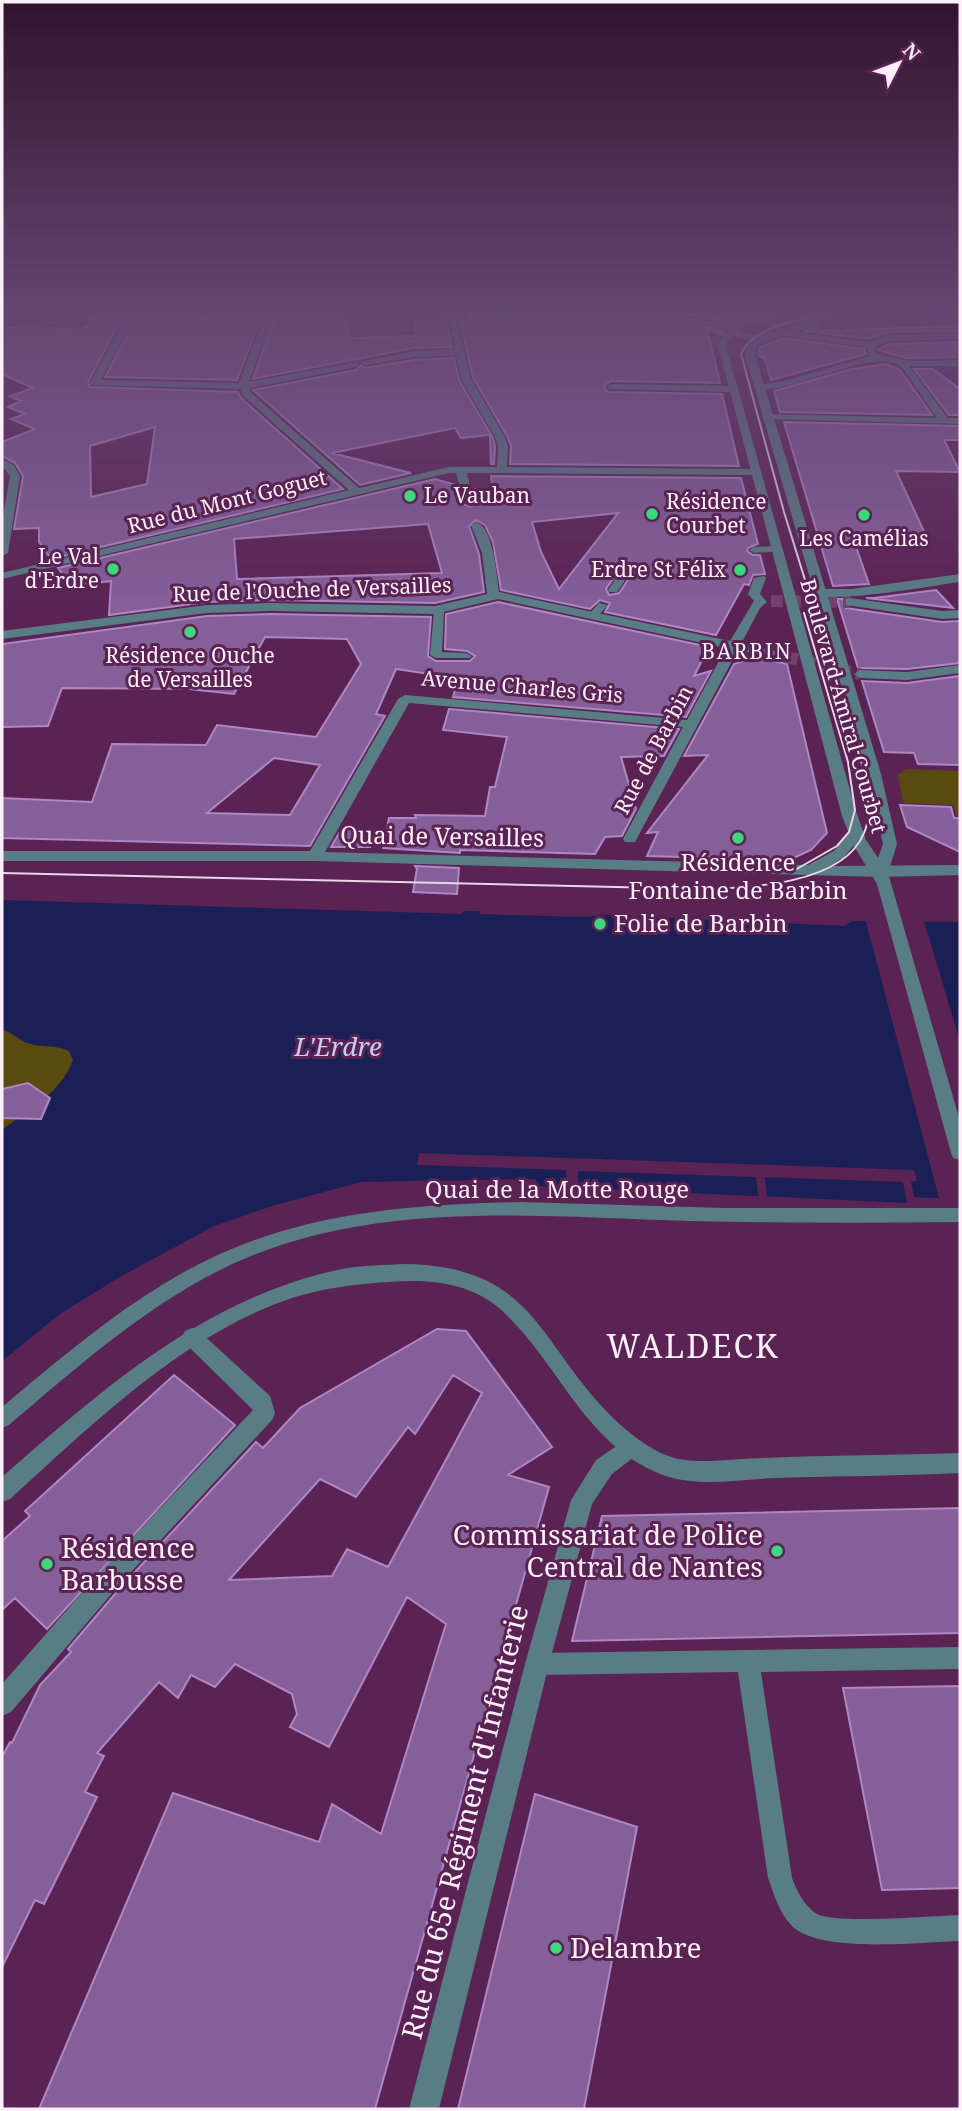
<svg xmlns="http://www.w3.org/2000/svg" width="962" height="2111" font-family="'Noto Serif',serif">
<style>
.green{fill:#594a10}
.water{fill:#1a2055}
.pier{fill:#5a2353}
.building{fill:#845f98;stroke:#af86c6;stroke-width:2;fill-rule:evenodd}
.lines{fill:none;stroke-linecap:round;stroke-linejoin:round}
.minor-tunnel{stroke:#72426c;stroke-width:12;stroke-dasharray:12 6;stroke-linecap:butt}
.service{fill:#587d85;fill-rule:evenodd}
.minor{fill:#587d85;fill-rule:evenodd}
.tertiary{fill:#587d85;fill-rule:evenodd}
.tram{stroke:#e9d7e6;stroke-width:2}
.poi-dot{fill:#3ed77d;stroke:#5a2353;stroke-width:2.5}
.labels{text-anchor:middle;stroke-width:6;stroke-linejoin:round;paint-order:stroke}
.far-poi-label{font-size:21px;fill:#fceffa;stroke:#5a2353;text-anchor:start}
.far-street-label{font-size:21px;fill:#fceffa;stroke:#5a2353}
.far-neighbourhood-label{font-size:21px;letter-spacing:2px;fill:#fceffa;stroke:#5a2353}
.street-label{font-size:24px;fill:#fceffa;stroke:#5a2353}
.poi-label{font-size:24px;fill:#fceffa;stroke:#5a2353}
.water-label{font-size:26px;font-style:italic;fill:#c4cef1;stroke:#5a2353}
.near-poi-label{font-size:28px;fill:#fceffa;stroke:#5a2353;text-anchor:start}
.near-street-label{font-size:28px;fill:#fceffa;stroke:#5a2353}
.near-neighbourhood-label{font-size:32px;letter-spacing:2px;fill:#fceffa;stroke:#5a2353}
</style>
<rect width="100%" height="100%" fill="#5a2353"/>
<!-- green -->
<path class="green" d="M906,769L960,771V816H957L953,805L903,803L898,775Z
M2,1030C13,1032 18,1040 28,1043C41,1048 54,1044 69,1051L73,1060C61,1093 29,1110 2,1130Z"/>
<!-- water -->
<path class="water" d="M2,900L462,914L463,911H479L480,914L580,917L606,915L845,926L853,921L960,922V1199L907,1197V1203L536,1186V1179L361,1182L272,1206L214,1226L118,1278L60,1314L2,1361V1130C29,1110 61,1093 73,1060L69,1051C55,1044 41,1048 28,1043C18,1040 13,1032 2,1030Z"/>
<!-- pier -->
<path class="pier" d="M865,918H923L960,1041V1202H940Z
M419,1153L914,1170L917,1181L911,1182L915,1201L911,1203H907L903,1182L765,1177L767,1200H759L756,1177L578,1171V1191H567L566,1170L417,1165Z"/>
<!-- building -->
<path class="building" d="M95,312H125L88,382L90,387L238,392L241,398L343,489L51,559L39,542V528L14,529L23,476L15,463L2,456V442L35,429L11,419L25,414L8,407L21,401L10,396L33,388L2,374V328L76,329L86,327ZM155,427L147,484L91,497L90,446Z
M139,312L231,317L232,312H263L237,380L105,377Z
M276,312H343L351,338L416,336L414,322L446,321L452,347L414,348L253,379Z
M643,312L724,331L720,335L707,328L720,383L611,381L605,385L604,389L608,392L722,394L739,466L510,464L511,446L507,436L473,378L460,321H468L469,313Z
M681,312H771L740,317L730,323Z
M818,326L819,331L960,326V331L888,332L869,339L805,331Z
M782,338L864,349L866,354L771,380L765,359L758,355L759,348Z
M960,342V357L906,358L878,350L889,344Z
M454,358L459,380L493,438L495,446L494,464H491L490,435L461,438L455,428L332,453L411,473L360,485L253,390L356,370L361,365L365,368L415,360Z
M886,364L900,370L932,415L780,412L774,391L852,369Z
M914,369H933L960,389V415H949Z
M784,422L960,426V440H944L960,472L896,471L928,540L853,538L869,584L833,586Z
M491,476L741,478L758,544L748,548L747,551L753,555H760L765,574L753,575L749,585L744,584L716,635L605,612L610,603L600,600L590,609L501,590L493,542L485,525L476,520L469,526L479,554L484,592L435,603L271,600L207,602L109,615L111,581L71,586L58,568L435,479L456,485L461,503L470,507L476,503L474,489L493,494ZM618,513L559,589L541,552L532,522ZM428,524L442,573L237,579L234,539ZM622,566L633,567L634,571L619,593L609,595L606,589Z
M936,590L953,608L866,598H874Z
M837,599H843L846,608L942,622L960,621V663L907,669L858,668Z
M498,602L709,647L694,676L711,671L686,717L453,697L456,686L446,684L450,677L396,669L376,714L385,716L310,846L2,838V798L92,802L112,744L206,745L217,725L316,737L361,664L347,639L265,637L234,694L189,689L62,688L48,726L2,727V644L207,616L271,614L431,617L428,656L436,661H470L475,656L467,651L445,649L446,614ZM274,758L320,765L290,815L207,813Z
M756,657L787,664L827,833L811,850L789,860L647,856L658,832L647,833L708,755L684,756L734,664Z
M960,676V765L918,764L914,753L884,752L862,681L907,683Z
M449,709L679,729L664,756L621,757L636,809L622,836L605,837L595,854L460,850V853L383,848L389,818H416L415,815L485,816L490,787H495L507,737L443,730Z
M900,805L951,807L954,818H960V852L907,827Z
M342,828L371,833L370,847H331Z
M415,866L459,868L457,894L413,892L417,869Z
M28,1083L50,1098L41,1119L2,1118V1089Z
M437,1329L466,1331L552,1447L508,1475L549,1487L375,2109H39L173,1793L319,1842L332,1804L381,1834L446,1624L407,1597L329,1747L290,1727L297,1714L292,1694L235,1664L215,1687L191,1675L178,1698L159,1682L97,1753L104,1756L85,1792L97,1797L44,1904L35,1900L2,1967V1757L10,1742L12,1743L40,1685L71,1652L68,1649L121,1587L256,1442L263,1448L300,1408ZM453,1375L482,1393L388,1567L347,1549L332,1576L229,1580L320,1479L356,1497L408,1427L415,1434Z
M174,1375L235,1425L47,1629L15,1598L2,1610V1541L30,1516L25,1511Z
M960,1508V1633L572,1641L602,1516Z
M960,1686V1888L882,1890L843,1688Z
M535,1794L637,1827L584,2109H458Z"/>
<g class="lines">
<!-- minor-tunnel -->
<path class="minor-tunnel" d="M771,601L850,602
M786,657L860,674"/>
<!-- service -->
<path class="service" d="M777,546L782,549L781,551L754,553L749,550L754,547Z
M623,568L632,570L617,592H609L608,590Z
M599,603L608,605L597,617H589L588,615Z
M439,607L444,610L442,652L466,653L472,656L470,658H436L430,655L434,610Z
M521,1202L724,1208H960V1222C870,1223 780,1223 690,1221C545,1217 389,1200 251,1256C160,1293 83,1362 9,1425L2,1428V1407C74,1347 150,1281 239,1246C329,1210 425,1204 521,1202Z
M960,1647V1669L761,1672L792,1878C797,1891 804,1906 817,1914C835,1924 933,1916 960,1915V1941C919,1942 821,1954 792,1926C779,1913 774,1894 768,1878L738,1672L537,1675L529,1672L526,1664L529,1656L537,1653Z"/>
<!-- minor -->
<path class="minor" d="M128,312H137L101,380L239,383L266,312H274L249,382L358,362V366L355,367L250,388L251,393L359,488L449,467H497L498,446L495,437L461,379L456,355L415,357L365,365L360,362L415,351L455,349L447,312H455L471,379L505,437L508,446L507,467L756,469L761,472L756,475L467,473L474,502L469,505L464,502L456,473H449L2,579V573L349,490L243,396L240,389L92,385L90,383Z
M645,312H666L736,327L732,330Z
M781,330L869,342L888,335L960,333V339L889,341L875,346V352C901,365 932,360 960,360V366H909L948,418H960V424L764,419L762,417L767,414L937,418C930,408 906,370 899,365C870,348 795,393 757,389V385L785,381L870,356L866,347L778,335L777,333Z
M611,384L734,386L739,389L734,392L608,389L606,387Z
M2,459L14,465L20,476L8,553L2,556V522L10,476L2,466Z
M477,522C494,530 496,574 499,592L730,641L754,601L748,594L754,578L764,576L766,578L760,594L767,602L760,608L741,644L790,654L792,657L786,661L738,650L635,842H625L623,839L683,727L409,703L325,852L808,865L834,851L851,831L856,829L863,834L861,837L844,857L830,866L960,865V875L881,877L316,861H2V851H310L398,699L405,695L687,720L726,648L498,599L435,614L271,611L207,613L2,639V631L207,605L271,603L435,606L487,594L482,553L471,525Z
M960,574V582C935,585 830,605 814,593L820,589H851Z
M850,598L942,611L960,610V618L942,619L846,605V599Z
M960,665V673L907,680L860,678L854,674L860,670L907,672Z
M192,1328L199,1331L270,1396L275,1413L272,1420L119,1585L11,1712L2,1716V1684L103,1569L253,1410L185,1343L182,1337L185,1331Z
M630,1437L638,1440L641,1447L638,1454L612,1474L592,1504L549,1664L439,2109H409L525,1664L571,1500L596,1460Z"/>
<!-- tertiary -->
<path class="tertiary" d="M781,312H796L772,321L785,330L828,312H840C815,329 783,332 757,346L755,355L881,774L897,844L888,873L960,1121V1160L953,1158L951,1153L877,884L854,846L842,816L718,346L723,334L729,332L727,328L740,320L762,318ZM750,323L769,325L778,332L747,335L736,329ZM734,336L755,341L749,345L745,355L867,774L883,844L878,858L866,840L855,808L726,346L730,338Z
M406,1264C535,1267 536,1341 612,1417C629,1433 647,1448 668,1456C697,1466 734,1458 764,1458C829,1455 895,1455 960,1453V1473C900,1476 839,1476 778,1478C740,1479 694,1489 658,1473C581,1440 558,1360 499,1308C468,1282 428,1279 389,1282C356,1284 324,1288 292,1298C182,1335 94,1423 10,1499L2,1502V1477C104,1388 206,1297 342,1269C363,1265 385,1265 406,1264Z"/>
<!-- tram -->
<path class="tram" d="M795,870L837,846L849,832L855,810L848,762L804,613
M2,873L702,889C748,888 843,885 864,833C872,815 867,793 865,774L784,512L741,354C753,326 799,321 825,312"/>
</g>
<!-- sky -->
<linearGradient id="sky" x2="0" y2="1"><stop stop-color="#32132e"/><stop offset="0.51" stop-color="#654571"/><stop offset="1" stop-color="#654571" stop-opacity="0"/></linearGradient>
<rect width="962" height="608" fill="url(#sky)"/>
<!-- markers -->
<g class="poi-dot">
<circle cx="410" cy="496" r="7"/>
<circle cx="652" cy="514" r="7"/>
<circle cx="864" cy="515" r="7"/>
<circle cx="113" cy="569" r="7"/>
<circle cx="740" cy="570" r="7"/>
<circle cx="190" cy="632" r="7"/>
<circle cx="738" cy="838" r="7"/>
<circle cx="600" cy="924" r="7"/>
<circle cx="777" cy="1551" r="7"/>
<circle cx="47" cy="1564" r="7"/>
<circle cx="556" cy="1948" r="7"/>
</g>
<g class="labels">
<!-- far-poi labels -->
<g class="far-poi-label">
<text x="424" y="503">Le Vauban</text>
<text x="666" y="509">Résidence<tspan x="666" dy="24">Courbet</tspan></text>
<text x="864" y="546" text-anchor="middle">Les Camélias</text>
<text x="99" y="564" text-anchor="end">Le Val<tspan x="99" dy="24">d'Erdre</tspan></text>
<text x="726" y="577" text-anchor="end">Erdre St Félix</text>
<text x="190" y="663" text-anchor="middle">Résidence Ouche<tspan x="190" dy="24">de Versailles</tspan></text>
</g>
<!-- far-street labels -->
<g class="far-street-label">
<text transform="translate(227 502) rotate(-14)" y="7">Rue du Mont Goguet</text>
<text transform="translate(312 590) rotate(-2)" y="7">Rue de l'Ouche de Versailles</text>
<text transform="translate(522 687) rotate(5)" y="7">Avenue Charles Gris</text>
<text transform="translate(843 706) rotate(74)" y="7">Boulevard Amiral Courbet</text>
<text transform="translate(654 750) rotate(-62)" y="7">Rue de Barbin</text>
</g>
<!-- far-neighbourhood labels -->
<g class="far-neighbourhood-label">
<text x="747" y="659">BARBIN</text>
</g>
<!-- street labels -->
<g class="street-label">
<text transform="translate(442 837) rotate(1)" y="8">Quai de Versailles</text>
<text x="557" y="1198">Quai de la Motte Rouge</text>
</g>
<!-- poi labels -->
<g class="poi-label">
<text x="738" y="871">Résidence<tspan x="738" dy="28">Fontaine de Barbin</tspan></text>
<text x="614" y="932" text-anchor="start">Folie de Barbin</text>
</g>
<!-- water labels -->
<g class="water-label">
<text x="338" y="1056">L'Erdre</text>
</g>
<!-- near-poi labels -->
<g class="near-poi-label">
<text x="763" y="1545" text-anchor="end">Commissariat de Police<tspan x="763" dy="32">Central de Nantes</tspan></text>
<text x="61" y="1558">Résidence<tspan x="61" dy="32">Barbusse</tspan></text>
<text x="570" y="1958">Delambre</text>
</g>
<!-- near-street labels -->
<g class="near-street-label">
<text transform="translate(465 1822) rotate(-76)" y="10">Rue du 65e Régiment d'Infanterie</text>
</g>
<!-- near-neighbourhood labels -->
<g class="near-neighbourhood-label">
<text x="693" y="1358">WALDECK</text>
</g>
</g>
<!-- border -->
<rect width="962" height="2111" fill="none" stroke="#fceffa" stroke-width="7"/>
<!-- north arrow -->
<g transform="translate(899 63) rotate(48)" stroke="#5a2353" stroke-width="5" paint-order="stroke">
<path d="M0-5L12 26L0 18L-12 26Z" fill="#fceffa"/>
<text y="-10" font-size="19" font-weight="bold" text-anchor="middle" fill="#fceffa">N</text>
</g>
</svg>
